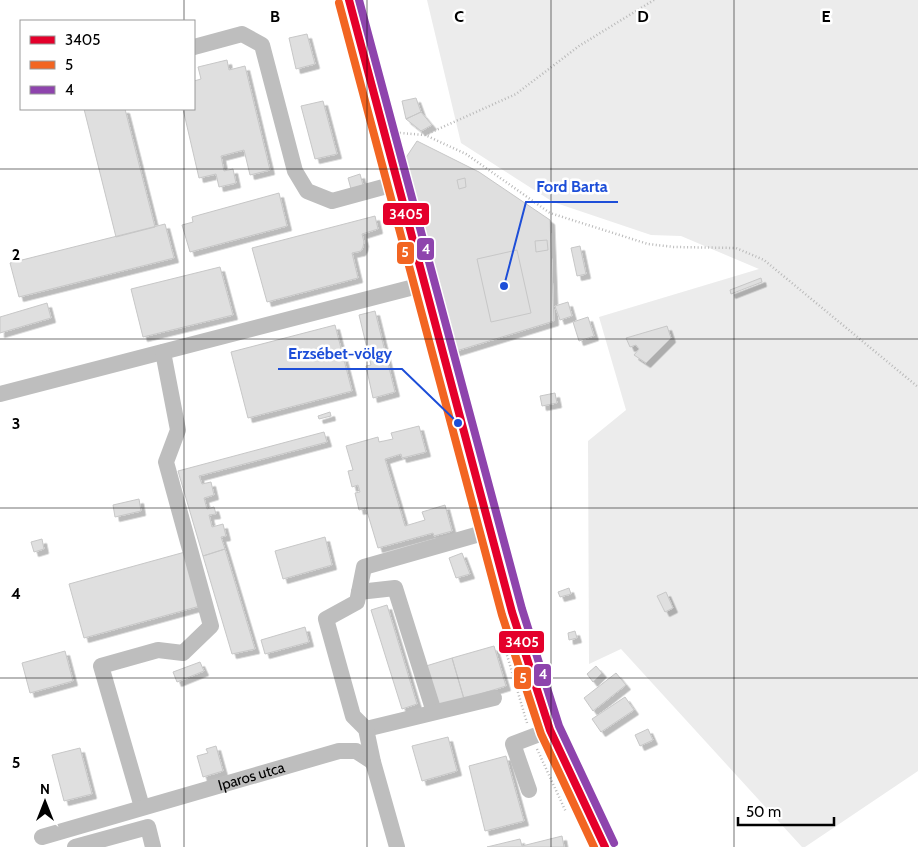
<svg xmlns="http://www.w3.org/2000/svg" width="918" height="847" font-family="Cabin,sans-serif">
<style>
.green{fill:#ececec}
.building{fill:#dfdfdf;stroke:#c7c7c7;filter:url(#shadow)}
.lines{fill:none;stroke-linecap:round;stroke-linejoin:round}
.major-casing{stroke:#dbdbdb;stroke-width:21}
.path{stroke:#b9b9b9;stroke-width:2.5;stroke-dasharray:1 2.5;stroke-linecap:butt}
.minor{stroke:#bebebe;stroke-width:16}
.major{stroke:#bebebe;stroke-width:20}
.bus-1-casing{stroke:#fff;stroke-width:11}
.bus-2-casing{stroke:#fff;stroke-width:11}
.bus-3-casing{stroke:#fff;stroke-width:11}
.bus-1{stroke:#e4002b;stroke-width:8}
.bus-2{stroke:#f26522;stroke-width:8}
.bus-3{stroke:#8e44ad;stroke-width:8}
.grid{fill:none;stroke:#000;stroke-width:1;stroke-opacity:0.55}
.labels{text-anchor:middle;stroke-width:5;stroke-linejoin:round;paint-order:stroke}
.street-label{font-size:15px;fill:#000;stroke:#fff}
.grid-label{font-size:16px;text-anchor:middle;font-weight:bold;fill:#000;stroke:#fff;stroke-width:5;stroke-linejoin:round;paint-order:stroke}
.leader{fill:none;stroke:#1d4ed8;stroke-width:2}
.callout-dot{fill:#1d4ed8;stroke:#fff;stroke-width:2}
.callout-label{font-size:16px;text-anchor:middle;font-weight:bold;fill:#1d4ed8;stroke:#fff;stroke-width:5;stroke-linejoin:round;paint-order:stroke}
.line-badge{stroke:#fff;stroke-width:2}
.badge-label{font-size:14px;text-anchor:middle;font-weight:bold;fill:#fff}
</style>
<defs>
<filter id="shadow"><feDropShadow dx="4.5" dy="4.5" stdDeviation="0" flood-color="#0004"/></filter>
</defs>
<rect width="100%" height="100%" fill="#fff"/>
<!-- green -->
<path class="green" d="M427,0H918V771L805,847H802L621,649L589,664L588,441L626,410L599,317L759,269L681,236L651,235L553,202L461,143Z"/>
<!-- building -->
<path class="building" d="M307,34L315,64L296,69L289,38Z
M227,60L229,70L245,66L270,170L250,175L244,150L221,156L224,171L233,169L236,183L219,187L216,174L199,178L183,109H194V81L201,79L198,67Z
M416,98L421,112L406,119L402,101Z
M323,101L337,154L315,159L301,106Z
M84,109H125L155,227L116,237Z
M421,112L432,125L421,131L406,119Z
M417,141L479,172L550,220L554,321L453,352L403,162Z
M360,174L363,185L351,189L348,178Z
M465,178L466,187L459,189L457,180Z
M279,193L287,226L190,252L182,225L193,222L192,217Z
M375,216L378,229L362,234L364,242L363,247L361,251L352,253L358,278L267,302L252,248Z
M165,224L174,258L19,297L10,263Z
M547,240L548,250L536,252L535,241Z
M580,246L586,274L577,276L571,248Z
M517,250L531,313L491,322L477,259Z
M220,267L233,315L143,337L131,289Z
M761,278L762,282L731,294L730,290Z
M568,302L572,316L560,320L555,306Z
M47,303L51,318L0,333V317Z
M375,311L395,392L373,398L366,366L371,365L359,315Z
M588,317L594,336L579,341L573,322Z
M335,325L352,391L248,418L231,352Z
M667,326L671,338L646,363L634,355L639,349L636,345L630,347L626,338Z
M555,393L557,403L542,406L540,396Z
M330,412L331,416L319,419L318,416Z
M419,426L426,452L402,458L401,454L385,459L405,526L425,520L422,512L445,505L452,531L434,536L433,533L378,548L366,508L359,510L355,493L360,492L358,485L352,487L348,471L353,470L346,446L378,437L379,442L393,439L391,433Z
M324,432L327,442L199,476L202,484L211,482L214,495L204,498L207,509L214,507L216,514L209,515L212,527L223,524L226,536L221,537L225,549L203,556L178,471Z
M139,499L141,511L115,517L113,505Z
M325,537L332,565L283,579L275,551Z
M42,539L44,549L34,552L31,542Z
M225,549L255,649L232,654L203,556Z
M185,552L200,606L84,638L69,584Z
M462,553L470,574L456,578L449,558Z
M569,588L571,594L560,597L558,592Z
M666,592L673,608L665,612L657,596Z
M387,605L417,704L402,709L371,610Z
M305,627L309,642L265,654L261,640Z
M575,631L577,638L569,640L568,633Z
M494,646L506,686L464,699L452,658Z
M65,651L73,681L30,693L22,663Z
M452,658L464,699L439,707L426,666Z
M200,662L204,671L177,682L173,672Z
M596,666L602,673L593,682L587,674Z
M616,673L626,685L593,711L584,698Z
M625,697L634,710L601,732L592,719Z
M648,729L653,740L640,746L635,735Z
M448,737L457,771L422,781L412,746Z
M216,746L223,771L203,777L197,756L208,753L206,749Z
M80,748L92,794L64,801L52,755Z
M506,756L524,821L485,831L469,766Z
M562,836L564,847H487L520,839L522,846Z"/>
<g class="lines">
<!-- major casing -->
<g class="major-casing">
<path id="major" d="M349,0L512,612L550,730L605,847"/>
</g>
<!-- path -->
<path class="path" d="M400,133L425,135L466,154L550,213L648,244L674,247L736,248L764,260L918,387
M425,135L516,94L579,46L654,0
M504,645L527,723
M537,749L566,812"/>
<!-- minor -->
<g class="minor">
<path d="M194,47L242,34L262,45L295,171L307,191L332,201L398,183"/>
<path d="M0,394L410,288L424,282"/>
<path d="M359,592L395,588L434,712"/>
<path d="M366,729L494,698"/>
<path d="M529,790L513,744L550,730"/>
<path d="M142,807L101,666L158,650L183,653L211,626L166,462L178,430L163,352"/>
<path id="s1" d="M42,837L339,751H356L373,762"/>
<path d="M75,847L148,827L153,847"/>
<path d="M397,847L373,762L366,729L353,716L326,619L357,602L364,567L490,531"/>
</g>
<!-- major -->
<use href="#major" class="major"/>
<!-- bus-1 casing -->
<g class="bus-1-casing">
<path id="bus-1" d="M349,0L512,612L550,730L605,847"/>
</g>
<!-- bus-2 casing -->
<g class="bus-2-casing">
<path id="bus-2" d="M339,3L502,615L541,734L594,847"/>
</g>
<!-- bus-3 casing -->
<g class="bus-3-casing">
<path id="bus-3" d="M359,0L522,609L559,726L614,843"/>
</g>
<!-- bus-1 -->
<use href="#bus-1" class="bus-1"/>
<!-- bus-2 -->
<use href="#bus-2" class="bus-2"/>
<!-- bus-3 -->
<use href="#bus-3" class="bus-3"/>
</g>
<!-- grid -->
<path class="grid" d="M184,0V21M367,0V847M551,0V847M734,0V847M184,109V847M0,169H918M0,339H918M0,508H918M0,678H918"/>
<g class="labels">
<!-- street labels -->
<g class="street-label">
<text dy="5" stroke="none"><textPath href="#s1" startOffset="218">Iparos utca</textPath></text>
</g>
</g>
<g class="grid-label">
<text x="275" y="22">B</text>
<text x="459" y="22">C</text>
<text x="643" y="22">D</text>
<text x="826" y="22">E</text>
<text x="16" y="260">2</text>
<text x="16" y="429">3</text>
<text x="16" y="599">4</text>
<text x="16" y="768">5</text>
</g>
<!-- callouts -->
<path class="leader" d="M504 286L526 202H618M458 423L402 369H278"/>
<g class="callout-dot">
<circle cx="504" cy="286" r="5"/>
<circle cx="458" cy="423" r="5"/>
</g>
<g class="callout-label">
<text x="572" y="192">Ford Barta</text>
<text x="340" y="359">Erzsébet-völgy</text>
</g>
<g class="line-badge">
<rect x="382" y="202" width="48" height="24" rx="5" fill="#e4002b"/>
<rect x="416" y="237" width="19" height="24" rx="5" fill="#8e44ad"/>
<rect x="396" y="241" width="19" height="24" rx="5" fill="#f26522"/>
<rect x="498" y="630" width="47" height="24" rx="5" fill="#e4002b"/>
<rect x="533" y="663" width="19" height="24" rx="5" fill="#8e44ad"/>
<rect x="513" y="666" width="19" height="24" rx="5" fill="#f26522"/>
</g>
<g class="badge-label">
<text x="406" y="219">3405</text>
<text x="426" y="254">4</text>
<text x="405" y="257">5</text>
<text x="522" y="647">3405</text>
<text x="543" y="679">4</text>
<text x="523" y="683">5</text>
</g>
<!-- legend -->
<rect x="20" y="20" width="175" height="90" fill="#ffffff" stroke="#999999"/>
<rect x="30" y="36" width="25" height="8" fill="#e4002b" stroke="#999999"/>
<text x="65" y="45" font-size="15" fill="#000000">3405</text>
<rect x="30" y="61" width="25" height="8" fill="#f26522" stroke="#999999"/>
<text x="65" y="70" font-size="15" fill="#000000">5</text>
<rect x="30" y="86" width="25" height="8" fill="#8e44ad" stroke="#999999"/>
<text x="65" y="95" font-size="15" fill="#000000">4</text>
<!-- north arrow -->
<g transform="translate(45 802)" stroke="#ffffff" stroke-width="4" paint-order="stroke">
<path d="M0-4L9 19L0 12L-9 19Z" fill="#000000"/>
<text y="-8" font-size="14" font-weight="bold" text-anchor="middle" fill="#000000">N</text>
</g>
<!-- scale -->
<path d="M738 817v8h96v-8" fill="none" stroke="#000000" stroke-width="2.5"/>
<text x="746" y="817" font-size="15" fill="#000000" stroke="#ffffff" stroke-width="4" paint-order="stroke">50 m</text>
</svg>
